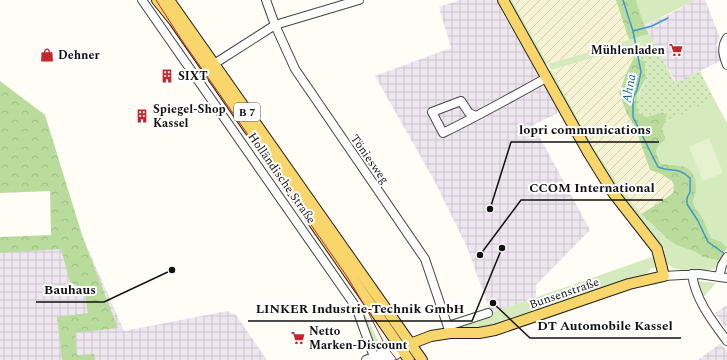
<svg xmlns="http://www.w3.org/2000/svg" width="727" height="360" font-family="Spectral,serif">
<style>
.industrial{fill:url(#industrial-grid)}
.farmland{fill:url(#farmland-furrows)}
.grass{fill:#d5ebbd}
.forest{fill:url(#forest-crowns)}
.garden{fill:url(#garden-dots)}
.pitch{fill:#e6f2cf}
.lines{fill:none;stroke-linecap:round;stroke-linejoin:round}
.stream{stroke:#3f96cf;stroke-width:1.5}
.minor-casing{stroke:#444;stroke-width:10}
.major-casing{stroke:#222;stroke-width:12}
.minor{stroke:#fff;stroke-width:8}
.major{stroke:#f9d66b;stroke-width:10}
.tram{stroke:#c4262e;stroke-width:1}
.labels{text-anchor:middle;stroke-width:4;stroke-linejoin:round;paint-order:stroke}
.shield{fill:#fff;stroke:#585858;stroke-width:1}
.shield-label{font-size:11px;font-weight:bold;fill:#111}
.poi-label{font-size:12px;font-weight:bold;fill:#111;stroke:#fff;text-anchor:start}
.street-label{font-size:12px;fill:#111;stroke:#fff}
.water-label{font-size:13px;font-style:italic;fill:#1768a6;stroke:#fff}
.leader{fill:none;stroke:#111;stroke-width:1.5}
.callout-dot{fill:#111;stroke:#fff;stroke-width:1.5}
.callout-label{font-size:13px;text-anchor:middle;font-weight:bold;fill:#111;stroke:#fff;stroke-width:4;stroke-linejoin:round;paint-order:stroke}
</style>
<defs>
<pattern id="industrial-grid" width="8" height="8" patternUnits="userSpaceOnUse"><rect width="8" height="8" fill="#eee6ef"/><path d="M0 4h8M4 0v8" fill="none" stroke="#cbc4cc"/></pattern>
<pattern id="farmland-furrows" width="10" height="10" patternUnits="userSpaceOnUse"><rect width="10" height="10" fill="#f6f3d4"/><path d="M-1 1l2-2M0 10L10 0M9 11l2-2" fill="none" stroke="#d2cfb5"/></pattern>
<pattern id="forest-crowns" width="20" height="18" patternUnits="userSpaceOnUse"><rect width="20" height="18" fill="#b9dc9c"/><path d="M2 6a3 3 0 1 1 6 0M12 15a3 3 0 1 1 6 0" fill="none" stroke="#9ebc85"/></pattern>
<pattern id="garden-dots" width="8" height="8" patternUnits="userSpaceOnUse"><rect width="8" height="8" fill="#d5ebbd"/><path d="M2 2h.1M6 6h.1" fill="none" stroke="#b6c8a1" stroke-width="1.8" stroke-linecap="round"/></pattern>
</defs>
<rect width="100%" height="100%" fill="#fffdf5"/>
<!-- industrial -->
<path class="industrial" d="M460,0H497L503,14L560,112L533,125L590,230L536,285V298L491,313L467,247L434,180L375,76L451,48L439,7Z
M695,0H705L720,38L716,45L722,60L676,83L644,25L668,15Z
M83,238L124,331L227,311L236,315L267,360H0V243Z
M727,305V330L715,313Z
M721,343L727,352V360H698Z"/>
<!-- farmland -->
<path class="farmland" d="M512,0H616L629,40L548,64Z
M630,47L634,57L626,74L619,93L627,114L635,127L650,170L661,174L672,181L674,186L673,193L659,203L641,214L621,188L595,150L551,70Z"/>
<!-- grass -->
<path class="grass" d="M507,0H512L548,64L649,34L654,42L640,45L642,53L640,59L634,57L630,47L551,70L595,150L621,188L641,214L668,239L676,245L696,252L703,257L721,261C719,264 718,267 715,268C706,273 675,272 669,265L652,268L645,275L503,323L481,329L458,327L491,313L655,256L657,243L664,251L665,250C653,236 641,223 630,208C599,166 574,118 548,72L551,70L548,64L544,65Z
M636,0H695L668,14L644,25Z
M714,99L727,123V248L722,242L711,238L707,228L701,215L696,210L693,201C696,191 695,184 693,175L661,164C654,151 656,146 665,136L662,129L665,123Z
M698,281L716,283L702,299L698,286Z
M363,310L379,342L373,345L362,311Z"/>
<!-- forest -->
<path class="forest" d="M616,0H636L644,25L649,34L629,40Z
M634,57L645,61L646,78L637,96L646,117L663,112L667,115L665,123L662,129L665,136V140C654,147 655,153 661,164C668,165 681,165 687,168C698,175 697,190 693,201L696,210L701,215L707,228L711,238L722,242L727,248L723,254L721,261L703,257L696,252L676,245L668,239L641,214L659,203L673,193L674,186L672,181L661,174L650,170L635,127L627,114L619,93L626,74Z
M0,81L45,115L83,238L118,328L75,333L77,355L94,354L95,360H62L57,317L88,313L84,289L70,282L61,249L0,253V237L51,235L50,191L0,193Z"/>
<!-- garden -->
<path class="garden" d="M654,42L675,83L700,71L714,99L665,123L667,115L664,112L646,117L638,113C634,95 640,96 645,80C647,74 645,67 645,61L640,59L642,53L640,45Z"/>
<!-- pitch -->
<path class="pitch" d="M709,138L723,173L703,181L689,147Z"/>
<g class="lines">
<!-- stream -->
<path class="stream" d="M623,0L633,31L641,72L637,90L633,98V117L658,167C673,173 677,166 690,178V192L687,198V204L698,221L708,242L725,254
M633,31L652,26L668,18"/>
<!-- minor casing -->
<g class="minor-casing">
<path id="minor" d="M142,0L356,307L374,357
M266,0L275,25L295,69L425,259L450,333
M727,38C721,47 723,55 727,65
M214,64L275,25L359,0
M476,116L469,113L461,101L432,112L443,133C478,116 512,97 546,78
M692,274C695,299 712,321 727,341
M664,276L699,274L727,278
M719,277L722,265L727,257
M448,326L488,313
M366,360L393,349L404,346
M381,360L396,355L407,347"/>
</g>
<!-- major casing -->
<g class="major-casing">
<path id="major" d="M157,0L174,21L409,360
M169,0L422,360
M410,344L431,336L450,333H479L495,330L629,284L664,276L657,249L614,194L588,152L503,0"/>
</g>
<!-- minor -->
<use href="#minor" class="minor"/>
<!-- major -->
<use href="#major" class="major"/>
<!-- tram -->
<path class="tram" d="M156,0L181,39L346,275L366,308L384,343L397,360"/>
</g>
<!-- icons -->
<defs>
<g id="supermarket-bare" transform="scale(1.08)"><path d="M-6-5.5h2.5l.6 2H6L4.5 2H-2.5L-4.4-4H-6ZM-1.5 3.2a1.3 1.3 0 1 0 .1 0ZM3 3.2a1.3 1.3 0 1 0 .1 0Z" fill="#c4262e" stroke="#fff" stroke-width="2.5" paint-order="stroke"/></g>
<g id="shop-bare" transform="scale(1.08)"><path d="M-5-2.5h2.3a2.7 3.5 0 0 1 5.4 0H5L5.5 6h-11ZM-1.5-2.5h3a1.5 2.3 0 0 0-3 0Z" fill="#c4262e" stroke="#fff" stroke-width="2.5" paint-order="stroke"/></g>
<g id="building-bare" transform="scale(1.08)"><path d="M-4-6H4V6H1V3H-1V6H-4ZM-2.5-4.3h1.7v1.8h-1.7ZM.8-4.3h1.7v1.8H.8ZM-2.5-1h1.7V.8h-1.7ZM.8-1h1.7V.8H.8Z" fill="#c4262e" stroke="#fff" stroke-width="2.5" paint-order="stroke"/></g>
</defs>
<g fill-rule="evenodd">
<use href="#supermarket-bare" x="676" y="50"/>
<use href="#shop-bare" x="47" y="55"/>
<use href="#building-bare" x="167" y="76"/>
<use href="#building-bare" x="142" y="116"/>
<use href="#supermarket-bare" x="298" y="338"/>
</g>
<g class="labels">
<!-- shield labels -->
<rect class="shield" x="234" y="103" width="26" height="18" rx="3"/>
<g class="shield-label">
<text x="247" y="116">B 7</text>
</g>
<!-- poi labels -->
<g class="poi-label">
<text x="665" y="54" text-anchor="end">Mühlenladen</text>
<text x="58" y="59">Dehner</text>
<text x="178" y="80">SIXT</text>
<text x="153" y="113">Spiegel-Shop<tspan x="153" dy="14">Kassel</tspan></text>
<text x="309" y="335">Netto<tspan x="309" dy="14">Marken-Discount</tspan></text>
</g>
<!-- street labels -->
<g class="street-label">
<text transform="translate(370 159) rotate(55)" y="4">Töniesweg</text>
<text transform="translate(282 178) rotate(55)" y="4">Holländische Straße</text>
<text transform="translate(564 293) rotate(-19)" y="4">Bunsenstraße</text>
</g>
<!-- water labels -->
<g class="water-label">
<text transform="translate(628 88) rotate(-79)" y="5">Ahna</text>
</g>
</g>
<!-- callouts -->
<path class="leader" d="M490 209L511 142H659M480 255L521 200H663M172 270L104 302H36M502 248L472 321H248M493 303L530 338H681"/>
<g class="callout-dot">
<circle cx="490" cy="209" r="4"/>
<circle cx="480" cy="255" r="4"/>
<circle cx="172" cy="270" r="4"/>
<circle cx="502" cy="248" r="4"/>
<circle cx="493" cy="303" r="4"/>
</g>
<g class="callout-label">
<text x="585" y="134">lopri communications</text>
<text x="592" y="192">CCOM International</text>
<text x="70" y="294">Bauhaus</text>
<text x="360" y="313">LINKER Industrie-Technik GmbH</text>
<text x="605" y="330">DT Automobile Kassel</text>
</g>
</svg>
